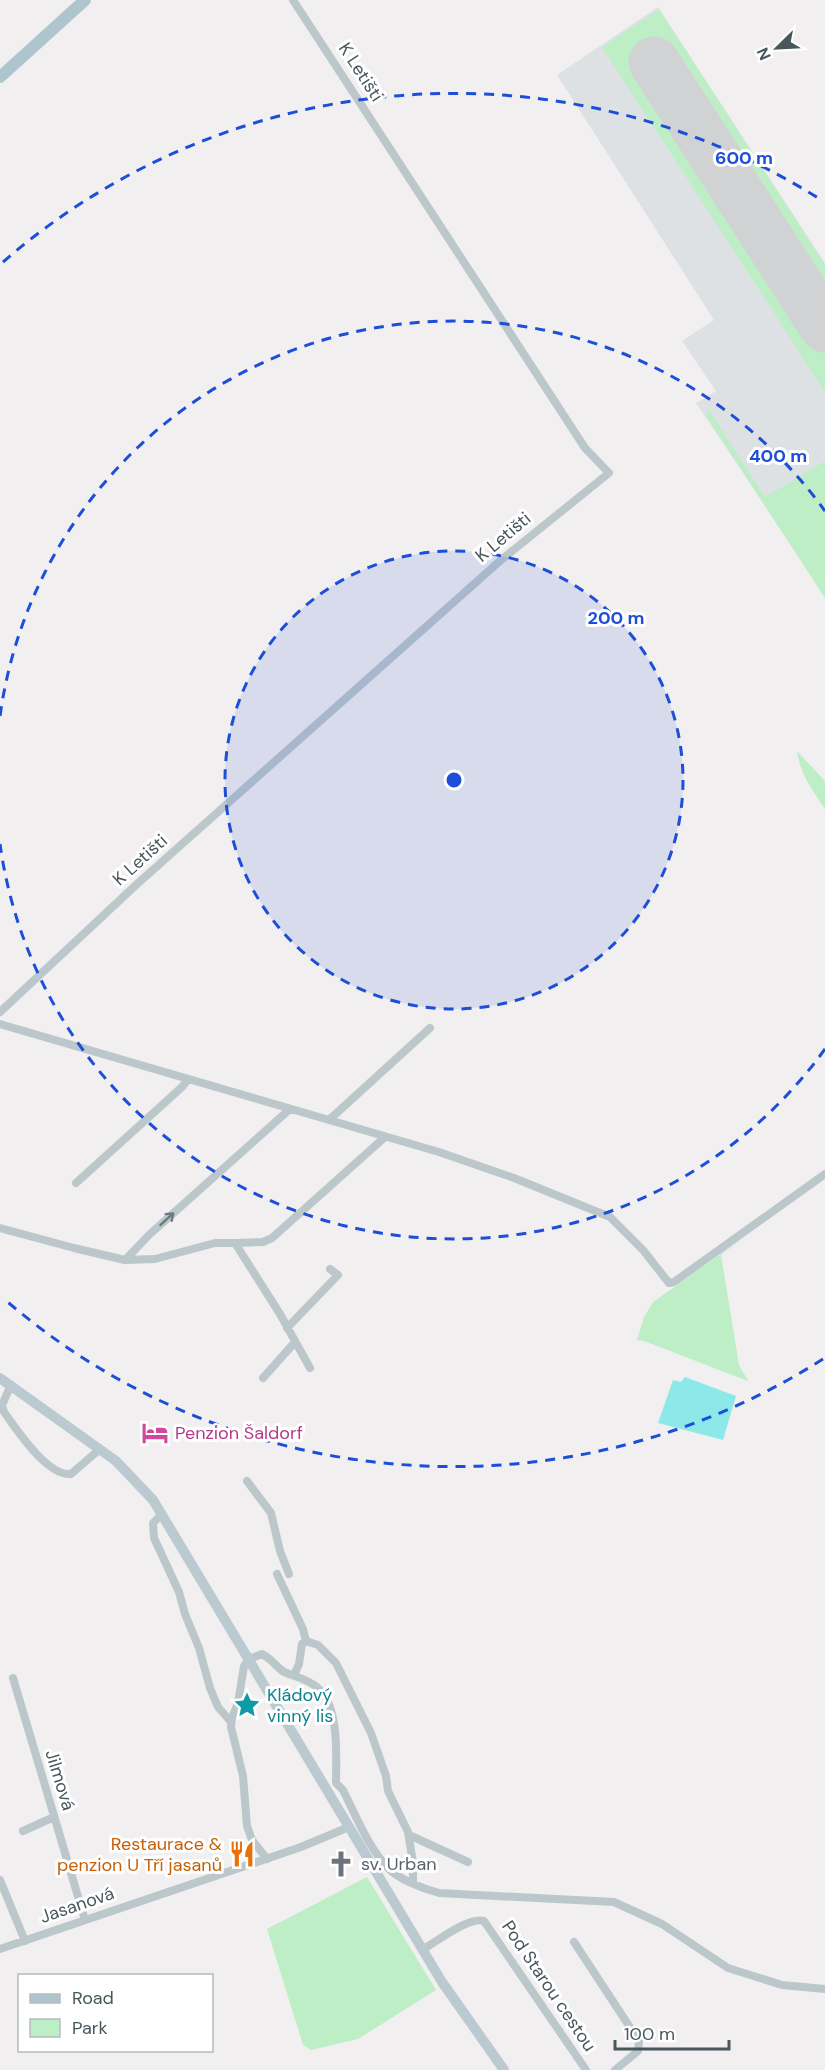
<svg xmlns="http://www.w3.org/2000/svg" width="825" height="2070" font-family="'DM Sans',sans-serif">
<style>
.airport{fill:#dee1e3}
.green{fill:#beeec6}
.water{fill:#8de9e9}
.lines{fill:none;stroke-linecap:round;stroke-linejoin:round}
.runway{stroke:#d1d2d4;stroke-width:51}
.street{stroke:#bbc7cb;stroke-width:8}
.secondary{stroke:#bbcad0;stroke-width:10}
.primary{stroke:#afc5cd;stroke-width:12}
.oneway{stroke:#6a797d}
.ring{fill:none;stroke:#1d4ed8;stroke-width:3;stroke-dasharray:10 8}
.labels{text-anchor:middle;stroke-width:6;stroke-linejoin:round;paint-order:stroke}
.street-label{font-size:18px;fill:#47575c;stroke:#fff}
.hotel-label{font-size:18px;fill:#b23c85;stroke:#fff;text-anchor:start}
.culture-label{font-size:18px;fill:#0d838f;stroke:#fff;text-anchor:start}
.food-label{font-size:18px;fill:#c56008;stroke:#fff;text-anchor:end}
.worship-label{font-size:18px;fill:#5b616d;stroke:#fff;text-anchor:start}
.centre{fill:#1d4ed8;stroke:#fff;stroke-width:3}
.ring-label{font-size:18px;text-anchor:middle;font-weight:bold;fill:#1d4ed8;stroke:#fff;stroke-width:6;stroke-linejoin:round;paint-order:stroke}
</style>
<rect width="100%" height="100%" fill="#f1efef"/>
<!-- airport -->
<path class="airport" d="M658,7L825,263V595L696,403L716,391L682,341L714,320L557,75Z"/>
<!-- green -->
<path class="green" d="M659,9L825,265V392L602,47Z
M709,410L765,497L825,461V598L705,414Z
M797,751L825,781V809C813,791 800,774 797,751Z
M745,1237L721,1255L739,1365L748,1381L644,1341L637,1340L644,1317L653,1302Z
M367,1877L436,1990L358,2039L311,2050L303,2045L267,1929Z"/>
<!-- water -->
<path class="water" d="M685,1377L736,1396L723,1440L658,1423L673,1380L681,1382Z"/>
<g class="lines">
<!-- runway -->
<path class="runway" d="M654,62L825,327"/>
<!-- street -->
<path class="street" d="M0,1012L136,885L501,560L609,473L585,448L293,0
M0,1024L439,1152L514,1178L610,1217L643,1250L669,1283L674,1282L825,1174
M329,1120L430,1028
M76,1183L182,1087L188,1079
M0,1228L74,1248L125,1260L155,1259L215,1243H235L280,1314L310,1368
M235,1243L263,1242L272,1238L385,1137
M125,1260L150,1234L290,1109
M287,1328L338,1275L330,1269
M263,1378L295,1342
M11,1385L2,1405L4,1412C17,1430 47,1476 71,1474L100,1449
M247,1481L271,1513L280,1551L289,1574
M162,1514L153,1523L154,1538L179,1592L185,1614L199,1648L210,1688L218,1707L231,1722
M277,1574L303,1629L306,1641
M294,1675L299,1664L302,1644L306,1641L318,1645L336,1663L371,1733L386,1776L388,1791L408,1832L413,1863V1883
M13,1678L85,1920
M23,1831L54,1817
M409,1835L468,1862
M267,1859L252,1840L247,1826L243,1776L231,1727L232,1718L238,1703L244,1666L249,1659L262,1654C271,1658 276,1667 284,1672C296,1677 308,1679 318,1688C340,1708 336,1756 336,1783L343,1790C356,1816 368,1847 388,1868C398,1879 424,1889 439,1893L614,1902L662,1924L728,1968L782,1985L825,1989
M0,1880L25,1941
M574,1942L639,2041L638,2051L615,2070
M0,1949L301,1847L349,1827
M422,1950C436,1942 469,1916 484,1921L586,2070"/>
<!-- secondary -->
<path class="secondary" d="M0,1378L116,1461L153,1500L442,1982L504,2070"/>
<!-- primary -->
<path class="primary" d="M0,77L85,0"/>
</g>
<!-- one-way arrows -->
<defs><path id="oneway-shaft" d="M-6 0H5M1.5-3L5.5 0L1.5 3" fill="none" stroke-width="1.6" stroke-linecap="round" stroke-linejoin="round" transform="scale(1.5)"/></defs>
<use class="oneway" href="#oneway-shaft" transform="translate(167 1219) rotate(-42)"/>
<!-- distance rings -->
<circle cx="454" cy="780" r="229" fill="#1d4ed8" fill-opacity=".12"/>
<g class="ring">
<circle cx="454" cy="780" r="229"/>
<path d="M825 1049A458 458 0 0 1 0 844M0 716A458 458 0 0 1 825 511"/>
<path d="M823 1359A687 687 0 0 1 3 1298M3 262A687 687 0 0 1 823 201"/>
</g>
<!-- icons -->
<defs>
<g id="hotel-bare" transform="scale(2.07)"><path d="M-6-4.5h1.5V1H6V5H4.5V3h-9V5H-6ZM-4 0a1.8 1.8 0 1 1 3.6 0ZM.5 0V-2.5h3Q6-2.5 6 0Z" fill="#d1479c" stroke="#fff" stroke-width="2.5" paint-order="stroke"/></g>
<g id="sight-bare" transform="scale(2.07)"><path d="M0-6L1.8-2.2L6-1.7L2.9 1.2L3.7 5.4L0 3.3L-3.7 5.4L-2.9 1.2L-6-1.7L-1.8-2.2Z" fill="#0f9aa8" stroke="#fff" stroke-width="2.5" paint-order="stroke"/></g>
<g id="restaurant-bare" transform="scale(2.07)"><path d="M-5-6h1v4h1v-4h1v4h1v-4h1v5L-1.5 .5V6h-2V.5L-5-1ZM5-6V6H3V1.5H1.5Q1.5-4 5-6Z" fill="#e8710a" stroke="#fff" stroke-width="2.5" paint-order="stroke"/></g>
<g id="church-bare" transform="scale(2.07)"><path d="M-1.2-6h2.4v3.5h3.3v2.4h-3.3V6h-2.4V-.1h-3.3v-2.4h3.3Z" fill="#6b7280" stroke="#fff" stroke-width="2.5" paint-order="stroke"/></g>
</defs>
<g fill-rule="evenodd">
<use href="#hotel-bare" x="155" y="1433"/>
<use href="#sight-bare" x="247" y="1705"/>
<use href="#restaurant-bare" x="242" y="1854"/>
<use href="#church-bare" x="341" y="1864"/>
</g>
<g class="labels">
<!-- street labels -->
<g class="street-label">
<text transform="translate(361 72) rotate(57)" y="6">K Letišti</text>
<text transform="translate(503 537) rotate(-40)" y="6">K Letišti</text>
<text transform="translate(140 860) rotate(-42)" y="6">K Letišti</text>
<text transform="translate(60 1780) rotate(73)" y="6">Jilmová</text>
<text transform="translate(77 1905) rotate(-19)" y="6">Jasanová</text>
<text transform="translate(549 1986) rotate(56)" y="6">Pod Starou cestou</text>
</g>
<!-- hotel labels -->
<g class="hotel-label">
<text x="175" y="1439">Penzion Šaldorf</text>
</g>
<!-- culture labels -->
<g class="culture-label">
<text x="267" y="1701">Kládový<tspan x="267" dy="21">vinný lis</tspan></text>
</g>
<!-- food labels -->
<g class="food-label">
<text x="222" y="1850">Restaurace &amp;<tspan x="222" dy="21">penzion U Tří jasanů</tspan></text>
</g>
<!-- worship labels -->
<g class="worship-label">
<text x="361" y="1870">sv. Urban</text>
</g>
</g>
<circle cx="454" cy="780" r="9" class="centre"/>
<g class="ring-label">
<text x="744" y="164">600 m</text>
<text x="778" y="462">400 m</text>
<text x="616" y="624">200 m</text>
</g>
<!-- legend -->
<rect x="18" y="1974" width="195" height="78" fill="#ffffff" stroke="#b5bcbe" stroke-width="1.5"/>
<rect x="30" y="1994" width="30" height="9" fill="#afc5cd" stroke="#b5bcbe" stroke-width="1.5"/>
<text x="72" y="2004" font-size="18" fill="#47575c">Road</text>
<rect x="30" y="2019" width="30" height="18" fill="#beeec6" stroke="#b5bcbe" stroke-width="1.5"/>
<text x="72" y="2034" font-size="18" fill="#47575c">Park</text>
<!-- north arrow -->
<g transform="translate(777 48) rotate(246)" stroke="#ffffff" stroke-width="4.5" paint-order="stroke">
<path d="M0-4.5L10 22L0 15L-10 22Z" fill="#47575c"/>
<text y="-9" font-size="16" font-weight="bold" text-anchor="middle" fill="#47575c">N</text>
</g>
<!-- scale -->
<path d="M615 2040v9h114v-9" fill="none" stroke="#47575c" stroke-width="3"/>
<text x="624" y="2040" font-size="18" fill="#47575c" stroke="#ffffff" stroke-width="4.5" paint-order="stroke">100 m</text>
</svg>
